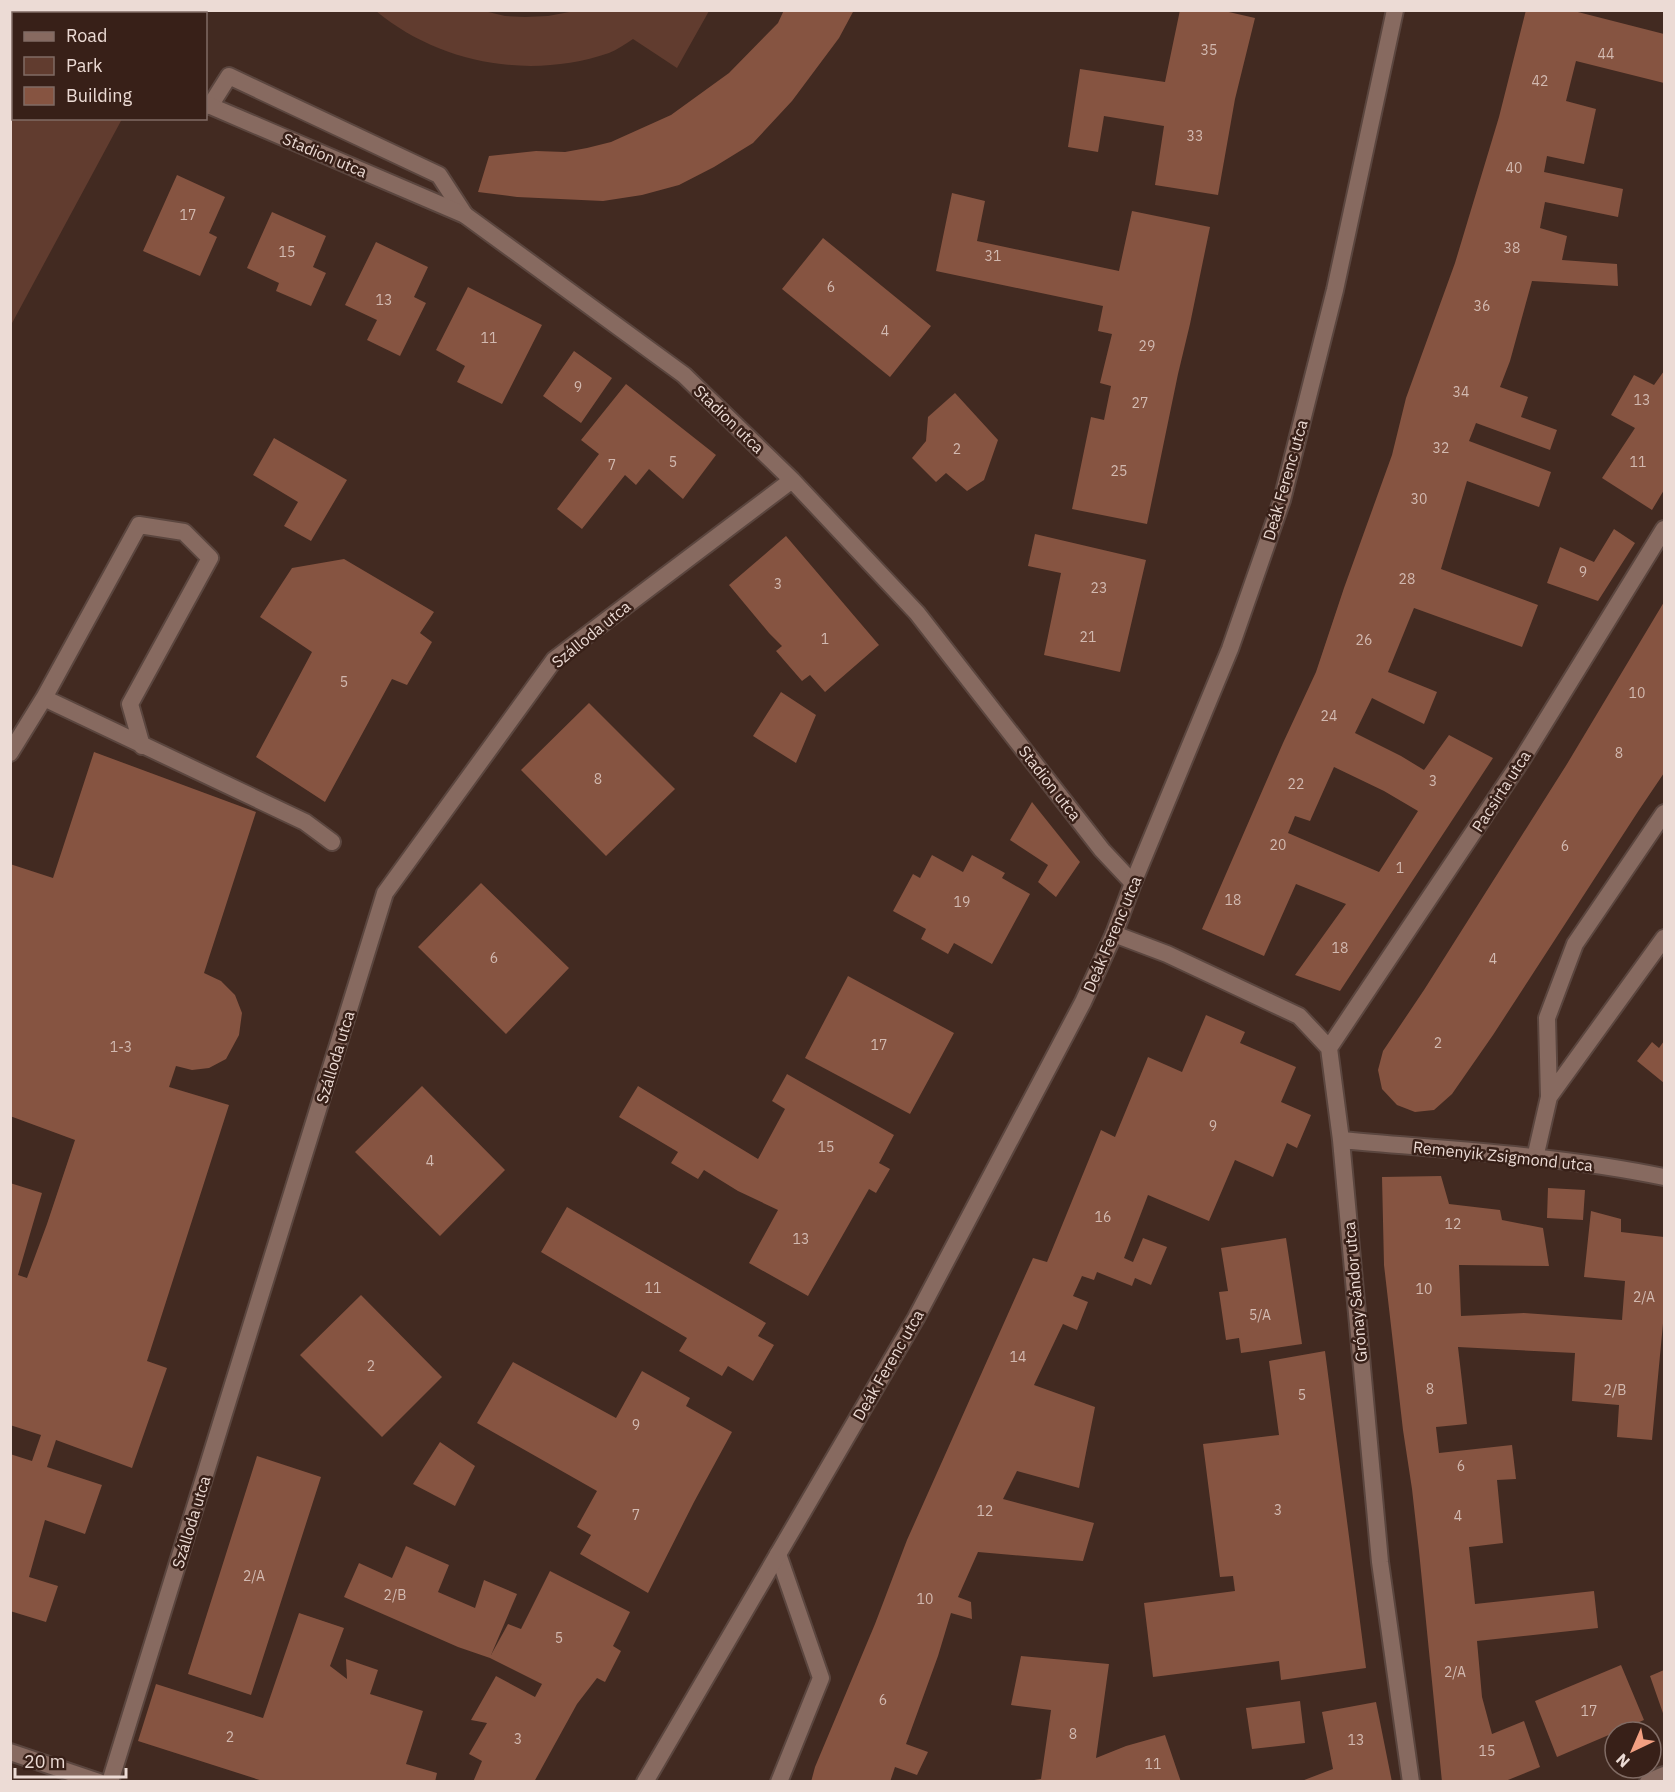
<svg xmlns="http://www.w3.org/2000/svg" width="1675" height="1792" font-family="'IBM Plex Sans',sans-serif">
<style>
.green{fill:#613c2f}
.building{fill:#865441;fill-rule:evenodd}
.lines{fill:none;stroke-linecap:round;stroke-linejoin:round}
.service-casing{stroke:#5b463f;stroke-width:20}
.minor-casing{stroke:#5b463f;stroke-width:20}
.tertiary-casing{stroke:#5b463f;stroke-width:20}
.service{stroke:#876a60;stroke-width:16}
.minor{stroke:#876a60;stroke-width:16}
.tertiary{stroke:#876a60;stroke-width:16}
.labels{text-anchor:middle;stroke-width:5;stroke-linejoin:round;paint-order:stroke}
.number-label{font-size:14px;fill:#d2b9b0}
.street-label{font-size:16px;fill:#ecdbd5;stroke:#382018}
</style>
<rect width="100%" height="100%" fill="#422a21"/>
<!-- green -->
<path class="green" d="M11,10L37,11L44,13L14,14V118L122,119L11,325Z
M480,10L505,16L525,17L548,16L580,10L709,11L677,68L633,39C625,44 617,50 609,53C530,80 440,64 376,11Z"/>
<!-- building -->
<path class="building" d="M784,10H854L839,38L792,101L753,143L714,167L679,185L642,195L603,201L517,197L478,192L489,156L536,151L565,152L587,148L611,142L671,115L729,73L778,23Z
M1180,10H1220L1255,18L1235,99L1218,195L1155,185L1164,126L1104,116L1098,152L1068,147L1080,69L1165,82Z
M1526,10H1570L1664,34V83L1576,61L1566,101L1596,109L1584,164L1547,156L1544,172L1623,189L1618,217L1545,202L1540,228L1567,236L1562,260L1617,264L1618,286L1532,281L1510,361L1500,387L1528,397L1521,417L1557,430L1550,450L1476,423L1469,441L1551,472L1539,507L1467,481L1441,569L1538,605L1522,647L1414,608L1388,672L1437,692L1424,724L1372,698L1355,733L1401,756L1424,770L1449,735L1493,758L1340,991L1295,975L1346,904L1296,884L1264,956L1202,929L1283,743L1316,672L1344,588L1392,455L1406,398L1455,263L1499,117ZM1334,767L1384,791L1418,811L1379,872L1288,833L1295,816L1310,821Z
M177,175L225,197L209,233L217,237L200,276L143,251Z
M952,193L985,201L977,241L1119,271L1132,211L1210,227L1190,324L1178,374L1147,524L1072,509L1091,417L1104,420L1111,386L1100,383L1112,334L1098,331L1103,306L936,271Z
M272,212L326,236L313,267L326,273L311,306L276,291L279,283L247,268Z
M823,238L931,326L890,377L782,289Z
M376,242L428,267L414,297L426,303L400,356L367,340L377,320L345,305Z
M468,287L542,325L502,404L457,382L465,366L436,350Z
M574,351L612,378L581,423L543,396Z
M1664,371V490L1652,510L1602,478L1635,428L1611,415L1634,375L1654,385Z
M626,384L716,455L683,499L649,469L636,485L625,475L582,529L557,509L599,454L581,440Z
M955,393L998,440L984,480L967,491L946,473L936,482L912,458L926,441L928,417Z
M274,438L347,480L311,541L284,526L298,502L253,475Z
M1614,529L1635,543L1598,601L1547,583L1560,547L1594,562Z
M1035,534L1146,560L1120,672L1044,655L1061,573L1028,566Z
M786,536L879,645L825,692L810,675L802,681L776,651L782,646L769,633L729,585Z
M344,559L434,612L420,633L432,642L407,685L392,679L325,802L256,757L312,652L260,617L292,568Z
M1664,602V773L1639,810L1493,1035L1452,1094L1434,1110L1415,1112L1397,1105L1382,1089L1378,1070L1383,1051L1424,990L1567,764Z
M781,692L816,715L796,763L753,736Z
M589,703L675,789L606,856L521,770Z
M94,752L256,812L204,973L221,981L235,995L242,1013L239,1035L226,1059L209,1068L192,1070L176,1066L169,1087L229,1105L147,1361L167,1368L132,1468L56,1440L47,1467L102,1485L85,1534L45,1520L29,1577L58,1586L46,1622L10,1611V1454L32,1461L41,1435L10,1425V1183L42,1193L18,1275L27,1278L47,1224L75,1140L10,1116V864L53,878Z
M1032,802L1080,862L1056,897L1038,882L1048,865L1010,840Z
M932,855L963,872L972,855L1005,873L1002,878L1030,894L992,964L954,943L948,954L921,939L926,929L893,911L913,874L920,878Z
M481,883L569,968L506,1034L418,947Z
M848,976L954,1033L910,1114L805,1058Z
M1206,1015L1245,1032L1240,1043L1296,1067L1281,1102L1311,1115L1297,1148L1287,1143L1273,1177L1235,1160L1209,1221L1148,1195L1124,1258L1133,1262L1143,1238L1167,1247L1151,1285L1135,1278L1132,1286L1097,1272L1094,1280L1082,1276L1073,1296L1088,1302L1077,1330L1063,1324L1034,1385L1095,1407L1079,1488L1017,1471L1003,1499L1094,1523L1083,1561L978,1552L958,1597L971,1602L972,1619L951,1613L938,1656L906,1744L928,1752L917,1775L895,1767L890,1782H811L815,1767L875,1624L907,1540L1033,1258L1047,1262L1101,1130L1115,1137L1148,1057L1182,1072Z
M1664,1041V1083L1637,1061L1652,1042L1659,1048Z
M787,1074L894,1135L879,1163L890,1169L876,1193L869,1189L808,1296L749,1263L778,1210L738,1191L704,1170L698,1179L671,1163L678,1152L619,1117L638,1086L758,1159L785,1109L772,1101Z
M422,1086L505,1170L440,1236L355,1152Z
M1441,1176L1449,1204L1500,1210L1502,1220L1543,1228L1549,1266L1459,1265L1461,1316L1524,1313L1622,1320L1625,1281L1584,1277L1591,1211L1621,1219V1232L1664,1237V1313L1652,1440L1617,1437L1619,1405L1572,1401L1575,1353L1458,1347L1467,1424L1436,1427L1439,1453L1512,1445L1516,1479L1497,1480L1503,1543L1469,1547L1475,1604L1594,1591L1598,1628L1477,1641L1482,1697L1492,1734L1524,1721L1540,1767L1503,1782H1442L1419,1551L1412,1489L1403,1430L1384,1265L1382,1177Z
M1548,1188L1585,1190L1583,1220L1547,1218Z
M567,1207L766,1323L758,1336L774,1345L753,1381L728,1366L722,1376L679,1351L687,1338L541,1252Z
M1286,1238L1302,1344L1241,1353L1239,1338L1226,1340L1219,1292L1228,1291L1221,1248Z
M361,1295L442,1377L382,1437L300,1355Z
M1325,1351L1366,1668L1281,1680L1279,1661L1153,1677L1144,1603L1235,1591L1233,1576L1220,1577L1203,1444L1279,1435L1269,1361Z
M513,1362L616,1418L642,1371L690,1398L686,1406L732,1432L694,1502L648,1593L580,1554L591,1535L577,1527L597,1491L477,1423Z
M440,1442L475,1466L455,1506L413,1484Z
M257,1456L321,1477L251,1695L188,1674Z
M406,1546L449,1565L438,1592L475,1608L484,1580L517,1594L491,1655L508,1624L521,1629L550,1571L630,1612L613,1646L621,1651L605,1682L597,1678L577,1704L534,1782H473L482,1761L469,1754L487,1723L471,1720L496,1676L535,1697L542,1684L490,1658L458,1647L344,1597L359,1563L392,1578Z
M299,1613L344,1628L330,1666L347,1679L346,1659L378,1670L370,1694L423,1711L406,1764L437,1773L435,1782H266L138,1741L156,1684L263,1718Z
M1021,1656L1109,1664L1096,1758L1126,1746L1165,1735L1181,1782H1035L1034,1780L1041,1779L1051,1710L1011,1705Z
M1621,1665L1644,1720L1557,1757L1535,1701Z
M1664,1670V1716L1650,1676Z
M1300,1701L1305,1743L1252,1749L1246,1708Z
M1376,1702L1392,1782H1299L1333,1769L1322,1712Z"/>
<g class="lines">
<!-- service casing -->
<g class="service-casing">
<path id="service" d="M210,106L229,76L439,175L465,215
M44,698L305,822L332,842
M10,753L44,698L139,525L184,532L210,558L130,704L142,746
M1549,1097L1547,1018L1575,944L1664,813
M1535,1158L1549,1097L1664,938
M778,1554L821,1678L779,1782"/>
</g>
<!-- minor casing -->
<g class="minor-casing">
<path id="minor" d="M206,104L465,215L684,375L792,480L917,613L1102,850L1133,883
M1114,934L1167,954L1299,1016L1329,1048L1341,1140L1380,1562L1411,1782
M1329,1048L1521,761L1664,529
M1341,1140C1449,1150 1558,1155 1664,1177
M110,1782L385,893L554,660L792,480"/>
</g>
<!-- tertiary casing -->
<g class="tertiary-casing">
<path id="tertiary" d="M10,1752L99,1782
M645,1782L916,1318L1083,1002L1114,934L1133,883L1230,649L1282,500L1335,290L1395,10
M1648,1782L1664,1775"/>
</g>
<!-- service -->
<use href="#service" class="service"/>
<!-- minor -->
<use href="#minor" class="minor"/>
<!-- tertiary -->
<use href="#tertiary" class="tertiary"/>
</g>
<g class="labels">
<!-- number labels -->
<g class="number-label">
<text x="1209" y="55">35</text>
<text x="1606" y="59">44</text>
<text x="1540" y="86">42</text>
<text x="1195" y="141">33</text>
<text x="1514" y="173">40</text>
<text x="188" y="220">17</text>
<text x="1512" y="253">38</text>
<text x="287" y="257">15</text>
<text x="993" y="261">31</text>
<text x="831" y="292">6</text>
<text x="384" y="305">13</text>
<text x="1482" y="311">36</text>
<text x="885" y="336">4</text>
<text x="489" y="343">11</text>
<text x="1147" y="351">29</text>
<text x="578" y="392">9</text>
<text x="1461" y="397">34</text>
<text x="1642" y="405">13</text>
<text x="1140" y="408">27</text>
<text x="1441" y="453">32</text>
<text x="957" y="454">2</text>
<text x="673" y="467">5</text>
<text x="1638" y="467">11</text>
<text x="612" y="470">7</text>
<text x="1119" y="476">25</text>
<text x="1419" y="504">30</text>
<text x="1583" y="577">9</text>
<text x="1407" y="584">28</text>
<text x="778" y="589">3</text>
<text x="1099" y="593">23</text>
<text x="1088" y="642">21</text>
<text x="825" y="644">1</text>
<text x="1364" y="645">26</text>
<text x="344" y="687">5</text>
<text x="1637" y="698">10</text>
<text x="1329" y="721">24</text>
<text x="1619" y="758">8</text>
<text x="598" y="784">8</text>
<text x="1433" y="786">3</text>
<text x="1296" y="789">22</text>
<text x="1278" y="850">20</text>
<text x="1565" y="851">6</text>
<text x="1400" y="873">1</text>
<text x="1233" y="905">18</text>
<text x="962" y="907">19</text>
<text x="1340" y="953">18</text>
<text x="494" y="963">6</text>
<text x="1493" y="964">4</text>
<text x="1438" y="1048">2</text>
<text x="879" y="1050">17</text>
<text x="121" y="1052">1-3</text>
<text x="1213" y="1131">9</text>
<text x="826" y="1152">15</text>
<text x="430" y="1166">4</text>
<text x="1103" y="1222">16</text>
<text x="1453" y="1229">12</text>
<text x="801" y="1244">13</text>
<text x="653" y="1293">11</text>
<text x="1424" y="1294">10</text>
<text x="1644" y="1302">2/A</text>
<text x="1260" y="1320">5/A</text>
<text x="1018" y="1362">14</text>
<text x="371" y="1371">2</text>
<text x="1430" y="1394">8</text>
<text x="1615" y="1395">2/B</text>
<text x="1302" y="1400">5</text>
<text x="636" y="1430">9</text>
<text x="1461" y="1471">6</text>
<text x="1278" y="1515">3</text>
<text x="985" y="1516">12</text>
<text x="636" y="1520">7</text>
<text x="1458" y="1521">4</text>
<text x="254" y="1581">2/A</text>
<text x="395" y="1600">2/B</text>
<text x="925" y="1604">10</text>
<text x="559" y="1643">5</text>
<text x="1455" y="1677">2/A</text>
<text x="883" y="1705">6</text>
<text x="1589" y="1716">17</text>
<text x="1073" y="1739">8</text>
<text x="230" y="1742">2</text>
<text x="518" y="1744">3</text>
<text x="1356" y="1745">13</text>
<text x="1487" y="1756">15</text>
<text x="1153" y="1769">11</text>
</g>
<!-- street labels -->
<g class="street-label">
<text transform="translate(325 155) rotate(23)" y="6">Stadion utca</text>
<text transform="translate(729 419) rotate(44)" y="6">Stadion utca</text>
<text transform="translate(1285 480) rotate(-74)" y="6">Deák Ferenc utca</text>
<text transform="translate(591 634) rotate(-39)" y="6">Szálloda utca</text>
<text transform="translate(1050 783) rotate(52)" y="6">Stadion utca</text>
<text transform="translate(1501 791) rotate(-57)" y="6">Pacsirta utca</text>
<text transform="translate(1112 934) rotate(-67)" y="6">Deák Ferenc utca</text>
<text transform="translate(335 1057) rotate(-73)" y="6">Szálloda utca</text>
<text transform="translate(1503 1156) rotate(6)" y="6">Remenyik Zsigmond utca</text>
<text transform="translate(1355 1292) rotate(-95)" y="6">Grónay Sándor utca</text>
<text transform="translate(888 1365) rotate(-60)" y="6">Deák Ferenc utca</text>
<text transform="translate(191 1522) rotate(-73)" y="6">Szálloda utca</text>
</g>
</g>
<!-- border -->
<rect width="1675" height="1792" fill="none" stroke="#ecdbd5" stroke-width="24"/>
<!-- legend -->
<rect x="12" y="12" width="195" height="108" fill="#382018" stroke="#806b64" stroke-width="1.5"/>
<rect x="24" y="32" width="30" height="9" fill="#876a60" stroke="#806b64" stroke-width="1.5"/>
<text x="66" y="42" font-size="18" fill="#ecdbd5">Road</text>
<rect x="24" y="57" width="30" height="18" fill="#613c2f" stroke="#806b64" stroke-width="1.5"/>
<text x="66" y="72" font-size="18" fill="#ecdbd5">Park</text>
<rect x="24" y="87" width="30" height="18" fill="#865441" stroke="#806b64" stroke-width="1.5"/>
<text x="66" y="102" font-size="18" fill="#ecdbd5">Building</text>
<!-- north arrow -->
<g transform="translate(1633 1750) rotate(224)"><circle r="28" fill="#382018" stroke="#806b64" stroke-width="1.5"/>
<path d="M0-4.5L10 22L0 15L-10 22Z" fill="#f3a082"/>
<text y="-9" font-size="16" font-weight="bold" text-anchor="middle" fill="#ecdbd5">N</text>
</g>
<!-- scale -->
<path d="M15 1768v9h111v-9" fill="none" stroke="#ecdbd5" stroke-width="3"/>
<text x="24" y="1768" font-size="18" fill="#ecdbd5" stroke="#382018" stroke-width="4.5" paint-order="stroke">20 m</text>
</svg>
